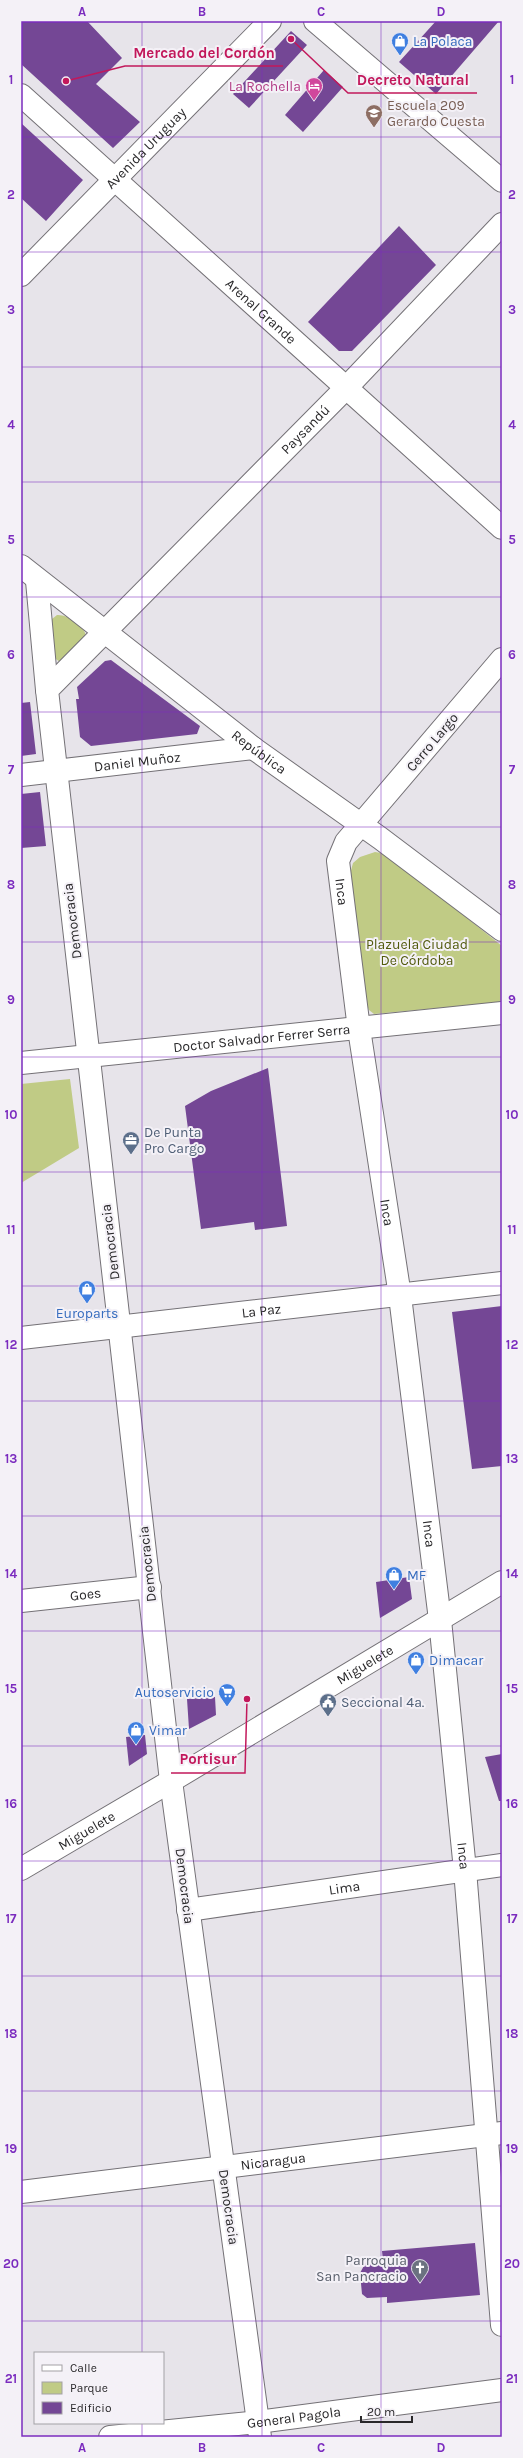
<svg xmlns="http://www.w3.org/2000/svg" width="523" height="2458" font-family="Karla,sans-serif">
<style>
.green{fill:#c0cb85}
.building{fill:#744795}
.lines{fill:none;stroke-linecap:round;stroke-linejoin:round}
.minor-casing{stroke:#747176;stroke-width:24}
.major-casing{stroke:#747176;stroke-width:24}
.minor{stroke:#fff;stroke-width:22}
.major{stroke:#fff;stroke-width:22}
.grid{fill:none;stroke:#7b2cbf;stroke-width:1;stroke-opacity:0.55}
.labels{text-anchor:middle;stroke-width:4;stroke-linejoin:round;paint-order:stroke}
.shop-label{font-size:14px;fill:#366cbe;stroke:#f4f1f7;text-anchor:start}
.hotel-label{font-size:14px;fill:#b23c85;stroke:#f4f1f7;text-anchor:end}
.education-label{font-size:14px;fill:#785e54;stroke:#f4f1f7;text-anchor:start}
.street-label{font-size:14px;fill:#29282a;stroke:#f4f1f7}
.park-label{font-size:14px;fill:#525a0d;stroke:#f4f1f7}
.service-label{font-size:14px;fill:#4e5e75;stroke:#f4f1f7;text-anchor:start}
.worship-label{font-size:14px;fill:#5b616d;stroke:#f4f1f7;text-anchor:end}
.leader{fill:none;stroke:#c2185b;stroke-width:1.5}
.callout-dot{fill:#c2185b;stroke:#f4f1f7;stroke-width:1.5}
.callout-label{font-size:15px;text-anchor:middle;font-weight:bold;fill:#c2185b;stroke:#f4f1f7;stroke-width:4;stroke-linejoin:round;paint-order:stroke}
.neatline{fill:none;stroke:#7b2cbf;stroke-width:1.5}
.grid-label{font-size:13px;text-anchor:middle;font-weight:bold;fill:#7b2cbf}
</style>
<rect width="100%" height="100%" fill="#e7e4ea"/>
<!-- green -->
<path class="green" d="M57,615C67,614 85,626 86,636L60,662L53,657L52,619Z
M375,852L387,854L502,946V1002L374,1014L369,1010L365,1001L350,874L353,863L360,857Z
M70,1079L79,1148L21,1183V1084Z"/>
<!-- building -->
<path class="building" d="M21,21H87L122,58L96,84L140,122L113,148L21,64Z
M436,21H499L436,94L399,62Z
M291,31L307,45L249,108L233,94Z
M324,70L343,87L303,132L285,115Z
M21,123L83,180L46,221L21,198Z
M399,226L436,265L352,351H339L308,322Z
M111,660L200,726L197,734L91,746L80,737L76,699H79L77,687L105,661Z
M30,702L36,754L21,756V703Z
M40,792L46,846L21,848V794Z
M268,1068L287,1226L255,1230L254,1222L201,1229L185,1106L211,1091Z
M502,1306V1466L472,1469L452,1312Z
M409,1577L412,1599L380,1618L376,1582Z
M215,1697L216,1715L189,1729L187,1699Z
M145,1735L147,1754L129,1766L126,1737Z
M502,1754V1801H499L485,1757Z
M475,2243L480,2295L387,2303V2297L367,2298L362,2294L360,2273L366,2262L383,2261L382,2251Z"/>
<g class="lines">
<!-- minor casing -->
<g class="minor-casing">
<g id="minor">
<path id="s1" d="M21,95L502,528"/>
<path id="s2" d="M21,275L270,21"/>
<path id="s3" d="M21,566L253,748L380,838L502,930"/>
<path d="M37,581L47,690"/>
<path id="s4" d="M502,659L346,842L338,861L359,1029L400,1296L440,1620L465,1870L502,2325"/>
<path id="s5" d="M21,775L253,748"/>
<path id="s6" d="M21,1063L502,1013"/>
<path id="s7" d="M21,1338L502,1283"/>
<path id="s8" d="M21,1601L150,1587"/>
<path id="s9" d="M21,1869L171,1781L502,1582"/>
<path id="s10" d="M188,1910L502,1865"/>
<path id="s11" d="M21,2192L502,2133"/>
<path id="s12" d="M110,2437L258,2422L502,2390"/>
<path id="s13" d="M260,2437L171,1781L47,690L346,388L502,224"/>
</g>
</g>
<!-- major casing -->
<g class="major-casing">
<path id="major" d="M315,21L502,181"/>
</g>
<!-- minor -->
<use href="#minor" class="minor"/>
<!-- major -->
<use href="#major" class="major"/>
</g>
<!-- grid -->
<path class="grid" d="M142,21V2353M262,21V2437M381,21V2437M21,137H502M21,252H502M21,367H502M21,482H502M21,597H502M21,712H502M21,827H502M21,942H502M21,1057H502M21,1172H502M21,1286H502M21,1401H502M21,1516H502M21,1631H502M21,1746H502M21,1861H502M21,1976H502M21,2091H502M21,2206H502M21,2321H502M142,2423V2437"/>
<!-- icons -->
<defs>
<g id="shop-pin" transform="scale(0.9)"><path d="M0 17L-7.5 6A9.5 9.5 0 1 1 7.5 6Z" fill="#3f7fe0" stroke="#f4f1f7"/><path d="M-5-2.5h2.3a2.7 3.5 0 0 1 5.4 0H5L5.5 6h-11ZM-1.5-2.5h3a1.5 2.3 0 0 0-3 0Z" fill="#fff"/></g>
<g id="hotel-pin" transform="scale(0.9)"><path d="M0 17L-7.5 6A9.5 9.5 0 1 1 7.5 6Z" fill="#d1479c" stroke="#f4f1f7"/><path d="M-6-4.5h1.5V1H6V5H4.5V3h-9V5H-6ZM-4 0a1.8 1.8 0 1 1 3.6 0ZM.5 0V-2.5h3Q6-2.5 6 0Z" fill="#fff"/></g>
<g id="school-pin" transform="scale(0.9)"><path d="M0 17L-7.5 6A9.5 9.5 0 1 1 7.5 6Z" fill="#8d6e63" stroke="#f4f1f7"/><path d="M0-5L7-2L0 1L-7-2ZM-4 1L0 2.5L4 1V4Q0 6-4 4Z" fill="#fff"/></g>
<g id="office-pin" transform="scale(0.9)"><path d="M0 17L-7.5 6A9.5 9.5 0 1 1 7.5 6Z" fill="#5c6f8a" stroke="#f4f1f7"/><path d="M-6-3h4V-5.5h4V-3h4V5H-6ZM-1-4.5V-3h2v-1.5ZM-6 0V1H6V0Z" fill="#fff"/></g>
<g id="supermarket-pin" transform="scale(0.9)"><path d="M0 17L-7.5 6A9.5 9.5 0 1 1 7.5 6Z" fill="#3f7fe0" stroke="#f4f1f7"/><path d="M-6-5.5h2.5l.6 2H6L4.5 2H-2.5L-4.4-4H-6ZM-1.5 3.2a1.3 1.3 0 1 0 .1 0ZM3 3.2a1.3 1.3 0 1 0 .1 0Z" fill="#fff"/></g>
<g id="civic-pin" transform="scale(0.9)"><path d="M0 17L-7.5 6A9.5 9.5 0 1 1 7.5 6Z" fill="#5c6f8a" stroke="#f4f1f7"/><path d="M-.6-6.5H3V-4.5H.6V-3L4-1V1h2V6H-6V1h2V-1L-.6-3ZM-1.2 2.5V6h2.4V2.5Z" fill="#fff"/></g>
<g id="church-pin" transform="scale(0.9)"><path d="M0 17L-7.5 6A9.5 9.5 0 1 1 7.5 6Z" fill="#6b7280" stroke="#f4f1f7"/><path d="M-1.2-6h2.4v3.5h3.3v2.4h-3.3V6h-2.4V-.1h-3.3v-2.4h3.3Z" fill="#fff"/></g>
</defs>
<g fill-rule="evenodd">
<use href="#shop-pin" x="400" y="41"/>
<use href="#hotel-pin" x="314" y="86"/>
<use href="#school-pin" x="374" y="113"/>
<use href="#office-pin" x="131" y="1140"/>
<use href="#shop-pin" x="87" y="1289"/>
<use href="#shop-pin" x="394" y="1575"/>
<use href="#shop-pin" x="416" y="1660"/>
<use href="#supermarket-pin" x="227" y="1692"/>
<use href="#civic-pin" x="328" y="1702"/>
<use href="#shop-pin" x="136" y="1730"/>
<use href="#church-pin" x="420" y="2268"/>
</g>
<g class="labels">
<!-- shop labels -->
<g class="shop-label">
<text x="413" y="46">La Polaca</text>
<text x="87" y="1318" text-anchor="middle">Europarts</text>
<text x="407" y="1580">MF</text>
<text x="429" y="1665">Dimacar</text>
<text x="214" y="1697" text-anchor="end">Autoservicio</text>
<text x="149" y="1735">Vimar</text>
</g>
<!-- hotel labels -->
<g class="hotel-label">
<text x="301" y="91">La Rochella</text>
</g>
<!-- education labels -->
<g class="education-label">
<text x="387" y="110">Escuela 209<tspan x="387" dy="16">Gerardo Cuesta</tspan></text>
</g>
<!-- street labels -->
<g class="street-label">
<text dy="5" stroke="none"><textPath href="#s2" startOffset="178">Avenida Uruguay</textPath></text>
<text dy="5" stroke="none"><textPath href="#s1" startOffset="323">Arenal Grande</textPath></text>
<text dy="5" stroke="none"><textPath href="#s13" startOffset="2127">Paysandú</textPath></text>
<text transform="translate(432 742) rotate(-50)" y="5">Cerro Largo</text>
<text dy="5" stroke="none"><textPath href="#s3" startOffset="302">República</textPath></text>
<text dy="5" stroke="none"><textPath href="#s5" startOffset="117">Daniel Muñoz</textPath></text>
<text dy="5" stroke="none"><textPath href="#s4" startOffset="292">Inca</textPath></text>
<text transform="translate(72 921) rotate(-97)" y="5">Democracia</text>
<text dy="5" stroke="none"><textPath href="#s6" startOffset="242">Doctor Salvador Ferrer Serra</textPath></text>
<text dy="5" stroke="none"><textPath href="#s4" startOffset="616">Inca</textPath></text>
<text transform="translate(110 1242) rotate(-97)" y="5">Democracia</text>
<text dy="5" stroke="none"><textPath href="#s7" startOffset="242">La Paz</textPath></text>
<text dy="5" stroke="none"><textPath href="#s4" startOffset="940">Inca</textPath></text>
<text transform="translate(147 1564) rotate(-96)" y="5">Democracia</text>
<text dy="5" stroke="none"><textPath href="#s8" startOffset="65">Goes</textPath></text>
<text dy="5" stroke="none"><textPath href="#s9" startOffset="400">Miguelete</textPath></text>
<text dy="5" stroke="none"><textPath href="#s9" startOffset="76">Miguelete</textPath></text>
<text dy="5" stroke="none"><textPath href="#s4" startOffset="1264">Inca</textPath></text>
<text transform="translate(185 1886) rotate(83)" y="5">Democracia</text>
<text dy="5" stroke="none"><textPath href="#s10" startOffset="158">Lima</textPath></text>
<text dy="5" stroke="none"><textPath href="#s11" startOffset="254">Nicaragua</textPath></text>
<text transform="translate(229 2207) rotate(82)" y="5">Democracia</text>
<text dy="5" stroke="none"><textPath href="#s12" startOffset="185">General Pagola</textPath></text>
</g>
<!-- park labels -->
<g class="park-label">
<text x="417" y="949">Plazuela Ciudad<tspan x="417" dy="16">De Córdoba</tspan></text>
</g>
<!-- service labels -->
<g class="service-label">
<text x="144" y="1137">De Punta<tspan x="144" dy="16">Pro Cargo</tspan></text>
<text x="341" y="1707">Seccional 4a.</text>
</g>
<!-- worship labels -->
<g class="worship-label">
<text x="407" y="2265">Parroquia<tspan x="407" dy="16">San Pancracio</tspan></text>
</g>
</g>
<!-- callouts -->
<path class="leader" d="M66 81L125 66H283M291 39L348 93H477M247 1699L245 1773H171"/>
<g class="callout-dot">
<circle cx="66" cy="81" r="4"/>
<circle cx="291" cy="39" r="4"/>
<circle cx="247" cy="1699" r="4"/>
</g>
<g class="callout-label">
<text x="204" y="58">Mercado del Cordón</text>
<text x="413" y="85">Decreto Natural</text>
<text x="208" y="1764">Portisur</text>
</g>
<!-- border -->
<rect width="523" height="2458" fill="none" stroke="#f4f1f7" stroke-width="44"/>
<!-- legend -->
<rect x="34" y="2352" width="130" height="72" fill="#f4f1f7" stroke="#a3a1a5"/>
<rect x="42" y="2365" width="20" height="6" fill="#ffffff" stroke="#a3a1a5"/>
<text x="70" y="2372" font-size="12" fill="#29282a">Calle</text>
<rect x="42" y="2382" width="20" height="12" fill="#c0cb85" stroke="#a3a1a5"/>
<text x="70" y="2392" font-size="12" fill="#29282a">Parque</text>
<rect x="42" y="2402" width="20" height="12" fill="#744795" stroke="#a3a1a5"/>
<text x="70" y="2412" font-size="12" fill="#29282a">Edificio</text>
<!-- scale -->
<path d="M361 2416v6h51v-6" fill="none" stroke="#29282a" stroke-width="2"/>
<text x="367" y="2416" font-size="12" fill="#29282a" stroke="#f4f1f7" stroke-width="3" paint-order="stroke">20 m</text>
<rect x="22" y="22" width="479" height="2414" class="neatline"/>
<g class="grid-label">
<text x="82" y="16">A</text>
<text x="202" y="16">B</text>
<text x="321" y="16">C</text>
<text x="441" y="16">D</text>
<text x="11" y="84">1</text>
<text x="512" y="84">1</text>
<text x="11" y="199">2</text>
<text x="512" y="199">2</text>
<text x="11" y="314">3</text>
<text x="512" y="314">3</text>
<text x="11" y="429">4</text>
<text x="512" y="429">4</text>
<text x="11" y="544">5</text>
<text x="512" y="544">5</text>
<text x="11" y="659">6</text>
<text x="512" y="659">6</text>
<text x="11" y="774">7</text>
<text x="512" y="774">7</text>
<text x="11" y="889">8</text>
<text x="512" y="889">8</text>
<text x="11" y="1004">9</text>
<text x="512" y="1004">9</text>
<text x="11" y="1119">10</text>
<text x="512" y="1119">10</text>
<text x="11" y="1234">11</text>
<text x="512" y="1234">11</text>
<text x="11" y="1349">12</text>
<text x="512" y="1349">12</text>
<text x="11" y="1463">13</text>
<text x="512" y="1463">13</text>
<text x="11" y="1578">14</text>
<text x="512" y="1578">14</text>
<text x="11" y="1693">15</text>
<text x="512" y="1693">15</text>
<text x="11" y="1808">16</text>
<text x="512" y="1808">16</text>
<text x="11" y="1923">17</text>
<text x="512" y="1923">17</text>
<text x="11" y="2038">18</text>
<text x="512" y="2038">18</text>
<text x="11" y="2153">19</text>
<text x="512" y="2153">19</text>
<text x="11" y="2268">20</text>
<text x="512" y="2268">20</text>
<text x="11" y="2383">21</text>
<text x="512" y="2383">21</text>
<text x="82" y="2452">A</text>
<text x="202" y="2452">B</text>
<text x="321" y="2452">C</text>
<text x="441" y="2452">D</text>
</g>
</svg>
